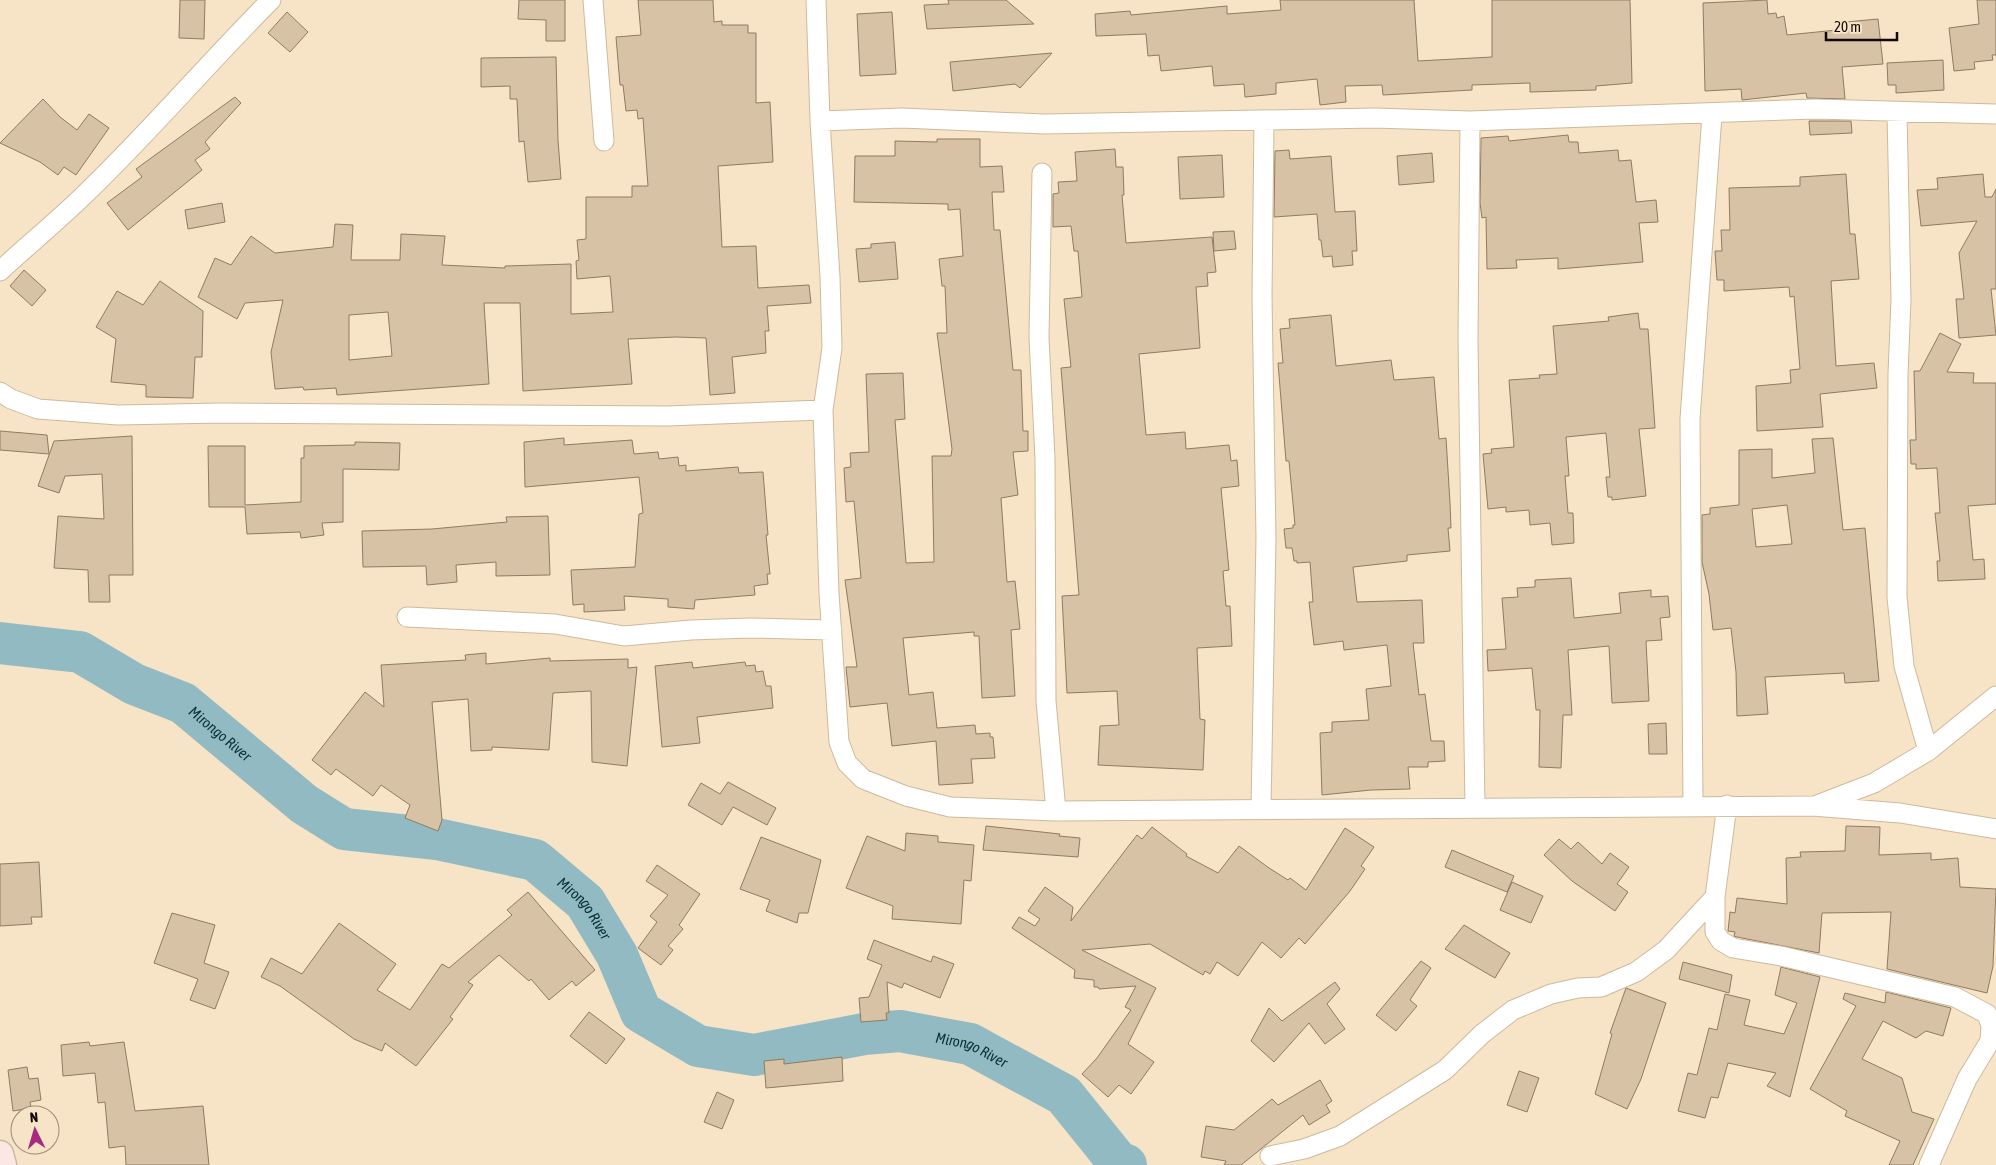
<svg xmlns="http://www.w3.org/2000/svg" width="1996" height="1165" font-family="'Asap Condensed',sans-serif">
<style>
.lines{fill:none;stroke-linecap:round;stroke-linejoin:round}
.river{stroke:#92bac3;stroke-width:42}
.building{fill:#d7c2a5;stroke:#8f7b60;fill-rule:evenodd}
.street-casing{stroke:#cdba9c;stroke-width:21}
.secondary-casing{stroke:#cdba9c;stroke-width:29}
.street{stroke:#fff;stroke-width:19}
.secondary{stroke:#fce7e4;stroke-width:26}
.labels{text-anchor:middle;stroke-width:4.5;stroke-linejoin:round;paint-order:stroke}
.water-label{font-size:15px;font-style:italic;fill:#083138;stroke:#f7e3c5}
</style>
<rect width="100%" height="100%" fill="#f7e3c5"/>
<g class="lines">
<!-- river -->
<path class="river" id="s1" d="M0,643L80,652L134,684L183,703L304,804L344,829L437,839L535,860L585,902L617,955L641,1012L698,1046L754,1055L864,1034L900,1031L970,1044L1064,1095L1118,1162L1126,1165"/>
</g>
<!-- building -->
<path class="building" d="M180,0H205L204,39L179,38Z
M519,0H565V41H546V20L518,19Z
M638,0H713L714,22L722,21V25H748V33H756V103L770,102L773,162L718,166L722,247L756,246L758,288L809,285L811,303L767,306L769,331H765L766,353L732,357L735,393L710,395L706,338L676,337L628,339L632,384L523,391L520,303H484L489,384L337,395L336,388L304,390L303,387L275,389L271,352L283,300L245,303L237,319L198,297L215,258L231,265L251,236L275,253L333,247L335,224L353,225L351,260H400L401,234L445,236L442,265L505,268V266L571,264V314L613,312L610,276L577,279L576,261L579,260L577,240L586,239V197H632V186H648L643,118L638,119L637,110L626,111L623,85H620L616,37L641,35ZM388,312L392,356L349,360V315Z
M948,0H1006L1034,24L927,29L924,5L949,4Z
M1280,0H1414L1418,61L1492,57V0H1630L1632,83L1596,86V90L1530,92V83L1472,85V90L1383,95L1382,85L1345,86L1346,102L1320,105L1317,79L1276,83V94L1245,97L1244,84L1214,86L1212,66L1161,71L1159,55L1148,56L1146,34L1096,36L1095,14L1130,11L1131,15L1227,6V14L1281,10Z
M1767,0L1768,14L1776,13L1777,18L1784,16L1787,35L1847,29L1846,22L1878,19L1883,64L1842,67L1845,99L1807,98L1806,93L1742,100L1741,89L1705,91L1703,3Z
M1977,0H1996V55H1992L1993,60L1974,62L1975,69L1954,71L1949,28L1979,24Z
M287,12L308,32L290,52L268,33Z
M892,12L896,74L860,76L857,14Z
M1052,53L1020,88L1015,84L953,91L950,62Z
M556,57L558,140L561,179L528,182L524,141L519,142L517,99H510V86L481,87V58Z
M1943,60L1944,90L1896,93V85H1888L1887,63Z
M235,97L241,103L205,142L210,149L195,160L202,170L128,230L107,203L142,177L136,169Z
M43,99L60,117L77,130L89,114L109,128L76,175L64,167L58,175L40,162L0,143Z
M1809,121H1851L1852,133L1810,135Z
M1568,135L1569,142H1578L1579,153L1618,150L1619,161L1631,160L1636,202L1656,200L1658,222L1639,223L1643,262L1558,269V258L1516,260L1517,268L1487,269L1486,217L1482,218L1480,203L1481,138L1508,136L1509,141Z
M937,139H980V167L1002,166L1004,192H992L994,230H1000L1013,370H1021L1023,431H1028V451L1013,452L1018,495L1001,498L1007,582L1015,581L1020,629L1011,630L1015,696L982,698L979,636H974V632L903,638L909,695L933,692L937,728L975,725L976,734L990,733V737H993L995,758L971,759L973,783L939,785L936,741L892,746L887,703L850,707L846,667H857L845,580L861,578L854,501L846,502L844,468L851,467L850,453L869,452L866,374L903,373L905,419L895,420L906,563L934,562L932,456H951L952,449L937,333H947L945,286H942L939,259L963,256L960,209L948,210V204L854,202L855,156H895V141L937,142Z
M1115,149L1116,167H1123L1124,195H1122L1126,243L1212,237L1216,272L1207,273L1208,286L1196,287L1200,348L1139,354L1146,435L1185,432L1186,449L1229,445L1231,461L1237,460L1239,486L1221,488L1229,570L1223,571L1226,606H1230L1232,646L1197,648L1200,719L1205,720L1203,770L1098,765L1100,726L1119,725L1117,691L1067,693L1062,596L1079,595L1061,368L1071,367L1064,299L1082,297L1078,251H1074L1071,226L1053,227V194L1059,193L1058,182L1077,181L1075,152Z
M1289,150L1290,159L1331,156L1335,212L1355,211L1357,251H1352L1353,265L1333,267L1332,256L1323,257L1321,240H1319L1317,214L1274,217L1275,151Z
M1432,153L1434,182L1399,185L1397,156Z
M1222,155L1224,197L1180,199L1178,157Z
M1846,174L1850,234H1855L1859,279L1831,281L1836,366L1874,363L1877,388L1820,394L1823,427L1757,431L1756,386L1791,383L1790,370L1800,369L1794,296L1790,297L1789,287L1724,291V280H1717L1715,251H1722L1721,230H1730L1729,188L1800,186V177Z
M1983,174L1985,197H1992L1996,189V289H1991L1996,335L1959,338L1956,299H1964L1959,253L1977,221L1921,226L1917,190L1938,189L1937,178Z
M222,203L225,222L188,229L185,210Z
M1234,231L1236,249L1214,251L1213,232Z
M895,242L898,279L859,282L856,249L871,248V244Z
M24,270L46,290L32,306L10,286Z
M160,281L203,311L202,357H195L193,398L146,397V385L111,382L116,339L96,327L117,291L143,305Z
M1638,313L1640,329H1648L1655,428L1639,429L1646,496L1612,500V497H1608L1606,477H1610L1606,433L1566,437L1569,476H1565L1568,513H1573L1574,543L1552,545L1550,523L1530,525L1529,510L1506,512V507L1488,509L1483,454L1492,453L1491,449L1514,447L1509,380L1540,378L1539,375L1557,374L1553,326L1609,321L1608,317Z
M1331,315L1336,366L1391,360L1394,380L1434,377L1439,439L1446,438L1450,503L1451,528H1448L1450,551L1407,555V561L1353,567L1357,602L1422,600L1424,643H1413L1419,695L1425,694L1431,741H1444L1445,761L1428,762V767H1408L1410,789L1371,790L1322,795L1320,733L1332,732V722L1369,720L1366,689L1391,686L1387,645L1344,650L1343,641L1314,645L1309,602H1313L1310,562L1297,563V561H1294L1292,548H1286L1284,529L1293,528V525H1295L1289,461H1286L1278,363H1283L1280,329L1290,328L1289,319Z
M1940,333L1961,344L1947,372L1974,373L1973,383H1996V504L1968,506L1973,560L1984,559L1985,579L1938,581L1937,561H1940L1935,513H1940L1937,468L1916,469V464H1911L1910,440H1916L1914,371H1920Z
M0,431L47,435L49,454L0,450Z
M132,436L133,575H109L110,602H89L88,570L54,568L58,516L104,519L102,474L65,476L59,493L38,486L54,441Z
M564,438V445L632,440L634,454L658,452L659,459L678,457L679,466L686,465V471L738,467L739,473L763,472L768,535H766L770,574H767L768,584L754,586L755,595L695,600L694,609L668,607V599L624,596L625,610L584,612V604L573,605L571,570L635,567L639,514L643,513L639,477L525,487L524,442Z
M1833,438L1843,530L1865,528L1879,681L1845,683L1844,673L1765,677L1768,714L1737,716L1736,672L1731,628L1713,630L1709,594L1702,562V515L1710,514V508L1739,505V450L1772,449V478L1815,473L1812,439ZM1787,505L1792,544L1756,547L1752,509Z
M355,442L400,443L399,470L343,469V522L322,523L324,535L301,538L300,532L247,534L245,507H209L208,446H245V505L301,502V458H304V446L355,445Z
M548,516L550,575L496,576V562L456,565L457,582L427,585L426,566L363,567L362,531L432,529L507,522L506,517Z
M1571,578L1574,618L1621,613L1619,593L1651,590V597L1668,596L1670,617L1660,618L1662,640L1646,641L1649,701L1612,703L1609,646L1568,650L1572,715H1563L1561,768L1539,767L1540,710H1536L1532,668L1488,671L1487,650L1506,649L1502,598L1518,597L1517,588L1535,587V580Z
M486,653V664L550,658V661L628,659V668L637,667L627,766L592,762L591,691L553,693L549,750L492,747V750L471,751L468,699L432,702L442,820L438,831L405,818L410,805L381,785L373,796L336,769L331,775L312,760L365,692L384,707L381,665L466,660L465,655Z
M692,662L693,668L745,662L746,666L755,665L756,672L763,671L766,686H771L773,708L697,717L700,743L662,747L655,666Z
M1666,723L1667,754H1649L1648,724Z
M728,782L776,808L767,825L733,807L722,825L688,805L701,783L720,794Z
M986,826L1060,834L1059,836L1080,838L1078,857L983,850Z
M1846,826L1880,827L1879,855L1931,853V860L1958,858L1960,887L1996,889L1993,966L1987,993L1887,969L1891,912L1822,913L1819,953L1737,937L1734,936L1735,932L1728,931L1730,912L1735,913L1737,898L1787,904L1786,858L1801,857L1800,852L1845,851Z
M1152,827L1187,854L1186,856L1218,873L1239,846L1269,868L1288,880L1290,878L1306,890L1345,828L1374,847L1361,866L1365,869L1350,891L1305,944L1299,938L1281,958L1262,942L1238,976L1217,962L1210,974L1205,971L1203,975L1150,944L1082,950L1156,988L1128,1044L1154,1062L1131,1094L1119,1085L1108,1097L1082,1074L1097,1058L1131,1010L1125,1007L1136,986L1099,989L1098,987H1094V980L1074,978L1075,970L1012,928L1019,917L1035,926L1040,919L1028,911L1045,887L1073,907L1071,921L1137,835L1142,839Z
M906,833L938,836V842L974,845L971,881L964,880L961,924L892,919L893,906L846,888L867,836L905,851Z
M761,837L821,860L808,913H799L797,923L766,911L770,900L740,889Z
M1559,839L1571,849L1578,842L1602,864L1610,853L1629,867L1617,884L1628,892L1615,911L1572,881L1544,855Z
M1452,850L1514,876L1507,892L1445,867Z
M39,862L42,917H31L32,924L0,926V864Z
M657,865L700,894L679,925L683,929L668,946L673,950L661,965L638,948L657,922L650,916L668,895L646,881Z
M1512,882L1543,896L1531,923L1500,910Z
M528,892L595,970L576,986L572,981L549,1000L531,979L529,981L499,955L468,982L473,985L450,1017L453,1019L416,1066L385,1043L382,1051L354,1039L280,986L261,977L271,958L302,974L339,923L396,964L377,990L410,1010L442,964L449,968L512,915L507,910Z
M172,913L215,925L204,963L229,972L215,1009L190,1000L198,979L154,963Z
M1464,925L1510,953L1495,978L1445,949Z
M874,940L931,962L933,956L954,964L940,998L904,983L902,988L887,982L889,1013H886L887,1020L861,1022L859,998L869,997L882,965L867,959Z
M1421,961L1431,968L1410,1000L1417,1006L1396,1031L1376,1015Z
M1683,962L1732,975L1729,993L1679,979Z
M1781,967L1820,977L1790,1097L1767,1086L1776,1073L1728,1063L1718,1098L1711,1097L1705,1118L1678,1111L1688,1073L1697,1075L1709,1028L1717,1030L1725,994L1750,1000L1744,1025L1784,1034L1797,1003L1775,995Z
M1335,982L1340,989L1327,1004L1345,1029L1325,1044L1309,1023L1274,1062L1251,1041L1269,1008L1282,1021Z
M1626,988L1666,1003L1641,1079L1627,1109L1595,1094L1612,1034L1610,1033Z
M1886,992L1951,1008L1943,1036L1926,1031L1916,1038L1883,1021L1862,1059L1902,1078L1912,1112L1934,1119L1913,1165H1889L1900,1141L1845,1116L1847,1111L1810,1089L1856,1006L1843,999L1845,993L1885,1003Z
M589,1012L625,1039L606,1064L570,1036Z
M89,1042L90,1046L124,1042L135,1111L203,1106L209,1165H126L125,1146L109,1148L105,1102L98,1103L95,1073L63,1076L61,1045Z
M842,1057L843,1081L766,1088L764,1061L784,1059V1064Z
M27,1067L29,1079L38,1078L41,1100L30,1102L31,1108L13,1111L8,1070Z
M1519,1071L1539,1078L1527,1112L1507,1105Z
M1320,1080L1332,1101L1326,1105L1330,1112L1309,1125L1303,1115L1241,1165H1224L1226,1161L1201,1157L1206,1126L1234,1130L1272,1099L1278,1105Z
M717,1092L734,1100L722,1129L704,1122Z"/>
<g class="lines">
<!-- street casing -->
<g class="street-casing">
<path id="street" d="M593,0L604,141
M816,0L820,121L830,277L832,348L823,410L829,593L839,742L847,763L863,779L906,796L950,807L1056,811L1813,806L1900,813L1996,829
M1897,113L1901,300L1898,374L1897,597L1904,666L1928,751
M820,121L902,118L1044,124L1375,118L1470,121L1816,109L1996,114
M1470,121L1468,340L1475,807
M1042,173L1039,338L1045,458L1046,701L1056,811
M0,271C27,246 55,223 82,197C148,134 207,64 271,0
M0,392L11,399L38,409L118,415L222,413L668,416L823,410
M407,617L555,624L624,636L691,630L750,628L832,630
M1693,805L1690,419L1712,115
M1727,805L1715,897V932L1721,941L1733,948L1781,956L1955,997L1987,1014L1991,1026L1990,1041L1967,1079L1929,1165
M1817,805L1874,783L1928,751L1996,696
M1261,809L1266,538L1262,296L1264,121
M1270,1156L1304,1149L1340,1136L1445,1070L1482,1034L1513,1010L1551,994L1578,988L1601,987L1636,972L1666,950L1715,897"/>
</g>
<!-- secondary casing -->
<g class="secondary-casing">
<path id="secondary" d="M0,1154L3,1165"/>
</g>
<!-- street -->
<use href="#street" class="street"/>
<!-- secondary -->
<use href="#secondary" class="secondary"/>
</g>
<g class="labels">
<!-- water labels -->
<g class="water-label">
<text dy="5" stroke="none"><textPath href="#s1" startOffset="244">Mirongo River</textPath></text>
<text dy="5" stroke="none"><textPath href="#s1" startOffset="664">Mirongo River</textPath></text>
<text dy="5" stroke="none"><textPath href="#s1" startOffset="1129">Mirongo River</textPath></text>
</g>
</g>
<!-- north arrow -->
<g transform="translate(35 1130) rotate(355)"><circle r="24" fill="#f7e3c5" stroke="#9b8c77"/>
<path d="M0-4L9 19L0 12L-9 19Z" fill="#a62b7e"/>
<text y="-8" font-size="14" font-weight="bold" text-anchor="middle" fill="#110a02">N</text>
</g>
<!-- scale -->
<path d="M1826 32v8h71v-8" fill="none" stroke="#110a02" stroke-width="2.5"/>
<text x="1834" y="32" font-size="15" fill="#110a02" stroke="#f7e3c5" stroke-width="4" paint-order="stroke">20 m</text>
</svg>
